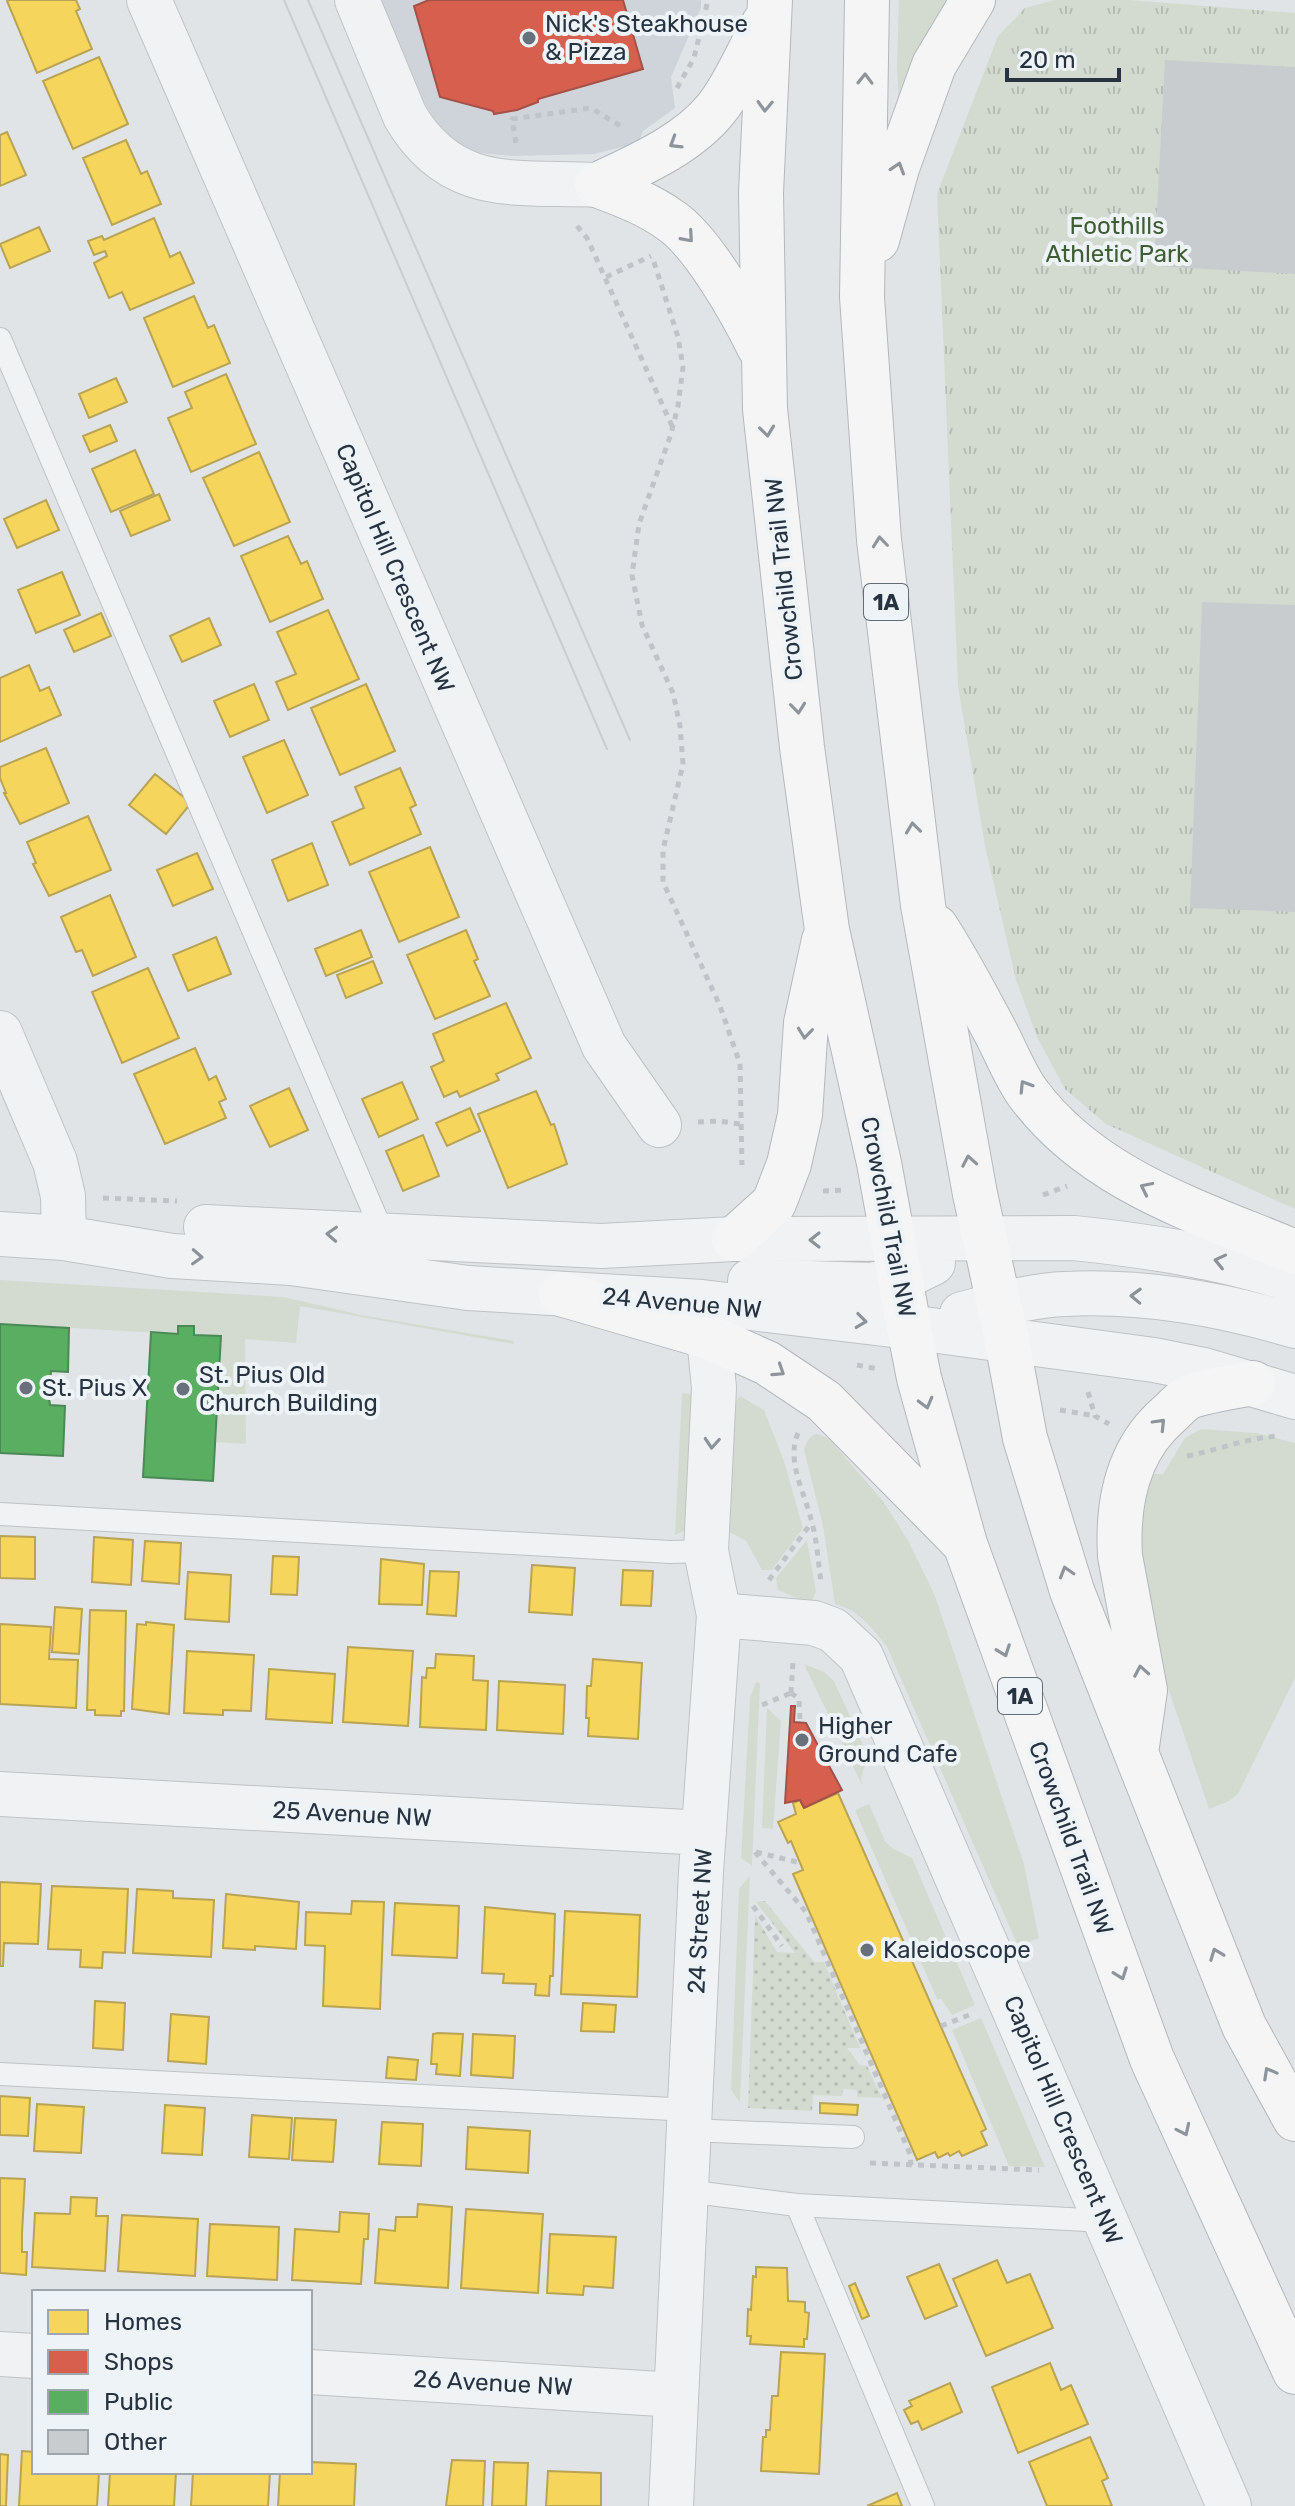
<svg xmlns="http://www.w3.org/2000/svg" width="1295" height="2506" font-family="Rubik,sans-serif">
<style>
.built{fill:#cfd4da}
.grass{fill:#d3dbd1}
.park{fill:url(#park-tufts)}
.garden{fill:url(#garden-dots)}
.homes{fill:#f6d55c;stroke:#b8a454;stroke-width:2}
.shops{fill:#d6604d;stroke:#a25249;stroke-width:2}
.public{fill:#5aae61;stroke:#4b8957;stroke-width:2}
.building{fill:#c9cccf}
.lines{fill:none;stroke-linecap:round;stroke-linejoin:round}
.service-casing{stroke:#bfc2c5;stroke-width:24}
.minor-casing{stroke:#bfc2c5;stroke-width:46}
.tertiary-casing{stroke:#bfc2c5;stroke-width:46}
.trunk-casing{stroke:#b3b7bc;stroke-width:46}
.motorway-casing{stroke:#b3b7bc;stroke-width:46}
.path{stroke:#c0c3c7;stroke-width:5;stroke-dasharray:6 6;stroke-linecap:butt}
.service{stroke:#f1f2f3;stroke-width:22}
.minor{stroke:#f1f2f3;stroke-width:44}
.tertiary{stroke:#f1f2f3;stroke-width:44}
.trunk{stroke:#f5f5f6;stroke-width:44}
.motorway{stroke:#f5f5f6;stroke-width:44}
.tram{stroke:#caccce;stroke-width:2}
.oneway{stroke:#8e949c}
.oneway2{stroke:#8c929a}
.poi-dot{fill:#68717b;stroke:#eef3f7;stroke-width:3}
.labels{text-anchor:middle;stroke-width:8;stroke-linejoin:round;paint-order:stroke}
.shield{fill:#eef3f7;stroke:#636d78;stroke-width:2}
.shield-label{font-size:22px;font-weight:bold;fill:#273341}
.poi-label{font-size:24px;fill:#273341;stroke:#eef3f7;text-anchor:start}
.park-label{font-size:24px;fill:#405e33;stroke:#eef3f7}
.street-label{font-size:24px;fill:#273341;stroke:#eef3f7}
</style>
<defs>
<pattern id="park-tufts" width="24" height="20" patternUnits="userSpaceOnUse" patternTransform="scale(2)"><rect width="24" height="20" fill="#d3dbd1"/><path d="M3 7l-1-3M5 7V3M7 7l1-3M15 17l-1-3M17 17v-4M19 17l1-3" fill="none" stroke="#b5bcb5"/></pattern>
<pattern id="garden-dots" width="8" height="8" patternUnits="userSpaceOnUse" patternTransform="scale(2)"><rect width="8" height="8" fill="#d3dbd1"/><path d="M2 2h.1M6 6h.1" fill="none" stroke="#b5bcb5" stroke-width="1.8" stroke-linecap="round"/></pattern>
</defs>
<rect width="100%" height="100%" fill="#e1e4e7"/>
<!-- built -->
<path class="built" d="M377,0H701V8L671,77L675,108L643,131L638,143L594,154L513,156L479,153L459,144L441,130L424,102Z"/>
<!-- grass -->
<path class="grass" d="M899,0H958L899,106L897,67Z
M0,1280L284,1297L361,1315L514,1341L513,1344L300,1306L296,1343L245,1339L246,1444L216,1442L221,1336L194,1335V1326H178V1334L0,1324Z
M682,1393L691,1394L698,1406L686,1530L675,1535Z
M740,1396L764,1410L784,1461L803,1528L772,1570H762L746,1541L726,1530L731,1407Z
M1201,1429L1256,1433L1295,1443V1678L1238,1794L1229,1801L1209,1809L1134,1587L1144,1474H1163L1185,1438Z
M818,1434L829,1439L883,1501L909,1542L935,1596L1024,1864L1039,1938L1018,1946L887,1647C873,1629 859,1610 835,1604L823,1526L804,1450C807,1441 809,1435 818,1434Z
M807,1540L816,1592L812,1600L799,1599L778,1590L776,1578Z
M804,1664L824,1672L834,1681L868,1756L861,1778L862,1785Z
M756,1682L760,1683L752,1866L741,1858L750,1698Z
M767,1708L781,1721L773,1829L762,1828Z
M869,1804L885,1841L892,1848L912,1858L975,2005L952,2015L941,1999H937L855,1810Z
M750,1876L740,2102L731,2090L739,1889Z
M981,2018L1045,2167L1009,2166L952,2030Z"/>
<!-- park -->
<path class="park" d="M1054,0H1130L1295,13V1209L1106,1124L1065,1089L1037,1037L1016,980L985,846L958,686L937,194L998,36L1025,8Z"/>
<!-- garden -->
<path class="garden" d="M765,1901L814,1962H824L860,2048H847L860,2065L867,2066L882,2098L857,2097V2090L843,2089L842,2096L813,2095L812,2111L748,2108L755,1915L777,1952L795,1953L756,1902Z"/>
<!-- homes -->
<path class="homes" d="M9,0H76L80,9L76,11L92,49L37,73L7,1Z
M99,57L128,124L73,149L43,81Z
M7,132L26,175L0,186V135Z
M126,140L141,174L147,171L161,204L112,225L83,158Z
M154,218L170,257L180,252L194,283L130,310L122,292L109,298L94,263L107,256L105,251L94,255L88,241L102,236L104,240Z
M39,227L50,251L10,268L0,244Z
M194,296L208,328L214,325L230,363L173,387L144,318Z
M226,374L256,444L191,472L168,418L192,408L185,392Z
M116,378L127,402L89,418L79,394Z
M110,425L117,441L90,452L83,436Z
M135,450L154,494L111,512L92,469Z
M259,452L290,522L234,546L203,478Z
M159,494L170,520L131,536L120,511Z
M46,500L59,530L17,548L4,519Z
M288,536L301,564L307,561L323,599L270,622L241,556Z
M62,572L80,615L36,633L18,590Z
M328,610L359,679L288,710L276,682L296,674L277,632Z
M101,613L111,636L74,652L64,630Z
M209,618L221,645L182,662L170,636Z
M29,665L40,691L49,687L61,715L0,742V678Z
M254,684L269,720L230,737L214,701Z
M366,684L395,751L340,775L311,708Z
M284,740L308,795L267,813L243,757Z
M46,748L69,803L20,824L4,793H6L0,778V767Z
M400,768L416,805L410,808L421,834L350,865L332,822L364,808L355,787Z
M155,774L191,803L166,834L129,805Z
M88,816L111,870L49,896L33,864L36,863L27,842Z
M312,843L328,885L288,901L272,860Z
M430,847L459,917L399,942L369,872Z
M197,853L213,889L173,906L157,870Z
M110,895L136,957L93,976L82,950L76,952L61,917Z
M361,930L372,957L326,976L315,949Z
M466,930L478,959L474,961L490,996L435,1019L407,955Z
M216,937L231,974L188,991L173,955Z
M373,961L382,983L346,998L337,975Z
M148,968L179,1038L122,1063L92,992Z
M506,1003L531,1058L496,1074L499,1080L460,1097L457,1091L444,1097L431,1067L444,1061L433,1034Z
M195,1048L209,1080L216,1076L226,1099L219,1102L226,1118L165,1144L134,1074Z
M402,1082L418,1119L379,1137L362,1099Z
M289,1088L308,1130L270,1147L250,1106Z
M536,1091L551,1125L554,1124L567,1164L508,1188L478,1114Z
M470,1108L480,1131L447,1146L436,1123Z
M423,1135L439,1176L403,1191L386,1151Z
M0,1536L35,1537V1579L0,1578Z
M94,1537L133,1540L131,1585L92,1582Z
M145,1541L181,1543L179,1584L142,1581Z
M273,1556L299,1557L297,1595L271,1594Z
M381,1559L424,1564L422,1605L379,1604Z
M532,1565L575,1568L572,1615L529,1612Z
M623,1570L653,1571L651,1606L621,1605Z
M430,1571L459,1572L456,1616L427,1614Z
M188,1572L231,1575L229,1622L185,1619Z
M55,1607L82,1609L79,1654L52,1652Z
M90,1610L126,1611L124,1711H121V1716L95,1715V1710H87Z
M146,1622L174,1625L169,1714L132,1709L137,1624L146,1625Z
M0,1624L51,1627L49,1659L78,1660L76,1708L0,1704Z
M348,1647L413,1651L408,1726L343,1722Z
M187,1651L254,1655L251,1711L223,1710V1715L184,1713Z
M436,1654L474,1656L473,1680L488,1681L486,1730L420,1727L422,1677L426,1678L427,1668H435Z
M593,1659L642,1663L638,1739L588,1736L589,1718H586L587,1686H591Z
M269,1669L335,1674L332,1723L266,1719Z
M499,1681L565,1685L563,1734L497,1730Z
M838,1793L986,2129L981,2132L987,2145L962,2156L959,2151L950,2156L948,2153L938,2158L935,2152L917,2160L793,1874L803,1870L791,1841L788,1843L778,1822L796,1814L793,1803L800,1800L804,1808Z
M0,1882L41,1884L38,1944L4,1943L3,1966H0Z
M52,1886L128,1889L125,1953L103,1952L102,1968L80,1967L81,1950L48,1949Z
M137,1889L173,1891V1898L214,1900L211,1957L133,1953Z
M226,1894L299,1902L296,1949L255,1946V1950L223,1948Z
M352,1901L384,1902L380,2009L323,2006L325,1946L305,1945L306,1912L351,1914Z
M395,1903L459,1906L457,1958L392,1955Z
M485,1907L555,1914L553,1976H550L549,1996L535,1995L536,1984L503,1983L504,1974L482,1973Z
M565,1911L640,1915L637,1997L561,1994Z
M95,2001L125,2003L123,2050L93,2048Z
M583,2003L616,2005L614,2032L581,2031Z
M171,2014L209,2017L206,2064L168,2061Z
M438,2033L463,2034L460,2076L436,2074L437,2064H431L433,2034Z
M473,2034L515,2036L513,2078L471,2075Z
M388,2057L418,2060L416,2080L386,2078Z
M0,2096L30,2098L28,2136L0,2135Z
M820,2103L858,2105L857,2115L820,2113Z
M37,2104L84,2107L81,2153L34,2151Z
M165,2105L205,2108L202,2155L162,2153Z
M252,2115L292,2118L289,2159L249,2157Z
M295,2118L336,2120L333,2162L292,2160Z
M382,2122L423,2124L421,2166L379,2164Z
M468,2127L530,2131L528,2173L466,2169Z
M0,2178L25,2179L22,2233V2252H27L26,2275L0,2273Z
M71,2197L97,2198L96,2216H108L105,2271L32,2267L35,2213L70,2214Z
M418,2204L452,2207L448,2288L375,2283L379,2229L395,2231L396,2217H417Z
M466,2209L543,2214L538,2293L461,2288Z
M340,2212L369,2214L368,2239H364L361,2284L292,2280L295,2229L339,2232Z
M122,2215L198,2219L195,2276L118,2271Z
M210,2224L279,2227L277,2280L207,2276Z
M550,2234L616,2237L613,2288L584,2286L583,2295L547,2293Z
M997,2260L1007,2283L1030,2274L1053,2328L986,2356L953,2279Z
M939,2264L957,2306L925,2319L907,2277Z
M756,2267L787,2268L788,2301L805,2302V2312L809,2313L807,2339H804V2347L750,2344L751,2336H747L748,2309L751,2310L753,2276L756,2277Z
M855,2283L869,2316L862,2319L849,2286Z
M781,2352L825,2354L819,2474L761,2471L763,2437H766V2430H770L772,2396H778Z
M1050,2363L1061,2390L1071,2385L1088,2424L1018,2453L992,2387Z
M950,2383L962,2412L922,2430L918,2421L911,2424L904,2410L912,2406L909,2401Z
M1090,2437L1108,2478L1102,2481L1112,2506H1047L1029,2462Z
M22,2451L34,2452V2472H99L97,2506H19Z
M0,2454L8,2455L6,2506H0Z
M452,2460L485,2461L483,2506H446Z
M310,2462L356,2464L354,2506H278L280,2472H310Z
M494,2462L528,2463L526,2506H492Z
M548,2471L601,2473V2506H546Z
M110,2472H176L174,2506H108Z
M193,2472H270L268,2506H191Z
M897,2493L902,2506H867Z"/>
<!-- shops -->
<path class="shops" d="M429,0H623L643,69L538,99V102L517,110L494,114L493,111L440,97L414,6Z
M791,1706H795L794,1722L806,1723L842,1790L804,1808L800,1800L785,1803Z"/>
<!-- public -->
<path class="public" d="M0,1324L69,1328L68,1372L51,1371L50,1384L53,1392L49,1398L50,1405L65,1406L63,1456L0,1453Z
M178,1326H194V1335L221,1336L213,1481L143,1477L151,1332L178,1334Z"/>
<!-- building -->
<path class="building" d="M1165,60L1295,67V274L1154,266Z
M1202,602L1295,605V912L1190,908Z"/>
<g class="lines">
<!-- service casing -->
<g class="service-casing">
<path id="service" d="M0,339L384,1236
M0,1514L670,1552L706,1551
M0,2074L691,2110
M690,2130L853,2137
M686,2191L797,2205L1106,2221
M797,2205L923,2506"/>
</g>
<!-- minor casing -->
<g class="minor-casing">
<path id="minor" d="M149,0L604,1046L659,1125
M357,0L405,116C452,196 517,181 597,185
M0,1033L55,1162L63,1196L64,1238
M719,1615L814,1623L833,1630L861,1656L1229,2506
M0,1794L704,1833
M0,2354L34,2356
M310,2372L676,2395
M671,2506L701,1872L719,1615L706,1551L714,1388L709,1337"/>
</g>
<!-- tertiary casing -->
<g class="tertiary-casing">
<path id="tertiary" d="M206,1227L601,1246L734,1239L1074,1238C1149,1246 1224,1257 1295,1281
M0,1234L64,1238L172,1256L291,1263L468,1288L702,1302L909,1327L1154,1360L1204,1370L1295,1397
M750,1281L871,1285L900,1279L933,1263
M962,1314C995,1306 1031,1295 1065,1294C1143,1290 1221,1304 1295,1326"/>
</g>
<!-- trunk casing -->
<g class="trunk-casing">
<path id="trunk" d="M770,0L761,193L765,409L802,747L827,930L879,1163L909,1327
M867,0L862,297L879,540L923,905L975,1194L1007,1341
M597,185C637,166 687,145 716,109C734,87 750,49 764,23
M597,185C623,195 648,204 670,220C702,241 742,312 759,347
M877,240L897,168L934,65L973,0
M936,927C958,961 977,997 996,1033C1006,1052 1015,1075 1027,1092C1091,1180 1199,1212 1295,1252
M734,1239L774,1203L789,1164L800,1115L806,1023L824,940"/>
</g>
<!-- motorway casing -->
<g class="motorway-casing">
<path id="motorway" d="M561,1294L709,1337L767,1363L824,1401L963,1542
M909,1327L919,1378L965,1544L1152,2059L1295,2372
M1007,1341L1025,1438L1072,1591L1244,2026L1295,2119
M1137,1746L1145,1690L1120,1556C1117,1504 1127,1451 1168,1415C1175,1409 1183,1399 1192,1396C1211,1390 1233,1387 1253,1383"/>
</g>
<!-- path -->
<path class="path" d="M677,88L694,58L708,0
M516,143L512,119L591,108L624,128
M577,226L587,238L672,426
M654,262L678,337L683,367L678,406L671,434L639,524L632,575L642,625L673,693L680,726L683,764L663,850V882L720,1006L740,1064L742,1165
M606,277L651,256
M698,1122L719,1121L740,1124
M823,1191L845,1190
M1043,1195L1067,1186
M103,1198L177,1201
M857,1365L878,1369
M1088,1392L1095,1416L1109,1424
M1060,1410L1095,1416
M798,1433C786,1461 804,1491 811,1519C817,1539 818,1561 821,1582
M1187,1456C1218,1450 1246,1438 1278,1436
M769,1580L812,1522
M791,1693L793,1662
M791,1693L799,1699L800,1722
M762,1705L791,1693
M755,1852L806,1912L910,2154L911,2165
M756,1852L801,1863
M753,1906L782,1946
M941,2026L974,2013
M870,2163L1039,2170"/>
<!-- service -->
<use href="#service" class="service"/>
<!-- minor -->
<use href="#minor" class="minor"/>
<!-- tertiary -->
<use href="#tertiary" class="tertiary"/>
<!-- trunk -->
<use href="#trunk" class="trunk"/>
<!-- motorway -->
<use href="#motorway" class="motorway"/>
<!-- tram -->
<path class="tram" d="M284,0L607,749
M308,0L630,740"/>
</g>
<!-- one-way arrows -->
<defs><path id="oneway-chevron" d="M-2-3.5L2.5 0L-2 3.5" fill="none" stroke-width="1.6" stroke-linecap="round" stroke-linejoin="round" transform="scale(2)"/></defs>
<g class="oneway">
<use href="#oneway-chevron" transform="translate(865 79) rotate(-89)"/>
<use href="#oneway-chevron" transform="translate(765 106) rotate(92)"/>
<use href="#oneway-chevron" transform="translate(675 143) rotate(148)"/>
<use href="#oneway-chevron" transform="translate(898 168) rotate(-72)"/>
<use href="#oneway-chevron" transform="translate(688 237) rotate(49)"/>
<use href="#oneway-chevron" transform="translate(767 431) rotate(83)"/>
<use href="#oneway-chevron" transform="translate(880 542) rotate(-96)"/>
<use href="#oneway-chevron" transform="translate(798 708) rotate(84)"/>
<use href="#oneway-chevron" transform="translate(913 828) rotate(-97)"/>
<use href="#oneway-chevron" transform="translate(805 1033) rotate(96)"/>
<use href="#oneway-chevron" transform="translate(1025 1086) rotate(-122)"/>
<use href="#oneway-chevron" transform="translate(969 1161) rotate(-100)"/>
<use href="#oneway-chevron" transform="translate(1146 1188) rotate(-154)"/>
<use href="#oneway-chevron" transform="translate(779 1371) rotate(33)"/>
<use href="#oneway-chevron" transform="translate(926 1403) rotate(75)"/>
<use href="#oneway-chevron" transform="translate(1160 1424) rotate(-46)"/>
<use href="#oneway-chevron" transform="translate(1066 1572) rotate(-107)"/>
<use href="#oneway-chevron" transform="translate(1004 1651) rotate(70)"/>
<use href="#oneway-chevron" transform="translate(1141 1671) rotate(-100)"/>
<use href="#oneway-chevron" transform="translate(1216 1954) rotate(-111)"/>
<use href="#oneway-chevron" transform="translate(1121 1974) rotate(70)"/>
<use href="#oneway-chevron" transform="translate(1269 2073) rotate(-119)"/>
<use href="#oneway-chevron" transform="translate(1184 2130) rotate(65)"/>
</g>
<g class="oneway2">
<use href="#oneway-chevron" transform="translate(332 1234) rotate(-177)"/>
<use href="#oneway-chevron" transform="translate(815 1240) rotate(180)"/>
<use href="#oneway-chevron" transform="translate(197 1257) rotate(3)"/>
<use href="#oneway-chevron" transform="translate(1220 1261) rotate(-167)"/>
<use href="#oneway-chevron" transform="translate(1136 1296) rotate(-178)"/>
<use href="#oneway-chevron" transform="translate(861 1321) rotate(7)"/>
<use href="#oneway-chevron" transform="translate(712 1443) rotate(94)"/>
</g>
<!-- markers -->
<g class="poi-dot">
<circle cx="529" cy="38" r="8"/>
<circle cx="26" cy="1388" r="8"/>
<circle cx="183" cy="1389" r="8"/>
<circle cx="802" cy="1740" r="8"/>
<circle cx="867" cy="1950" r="8"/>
</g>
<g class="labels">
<!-- shield labels -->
<g class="shield">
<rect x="864" y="584" width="44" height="36" rx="6"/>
<rect x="998" y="1678" width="44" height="36" rx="6"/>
</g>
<g class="shield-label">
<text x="886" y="610">1A</text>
<text x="1020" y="1704">1A</text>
</g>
<!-- poi labels -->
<g class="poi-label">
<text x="545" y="32">Nick's Steakhouse<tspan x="545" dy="28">&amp; Pizza</tspan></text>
<text x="199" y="1383">St. Pius Old<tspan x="199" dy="28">Church Building</tspan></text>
<text x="42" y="1396">St. Pius X</text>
<text x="818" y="1734">Higher<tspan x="818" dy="28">Ground Cafe</tspan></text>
<text x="883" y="1958">Kaleidoscope</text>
</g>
<!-- park labels -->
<g class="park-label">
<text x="1117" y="234">Foothills<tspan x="1117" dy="28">Athletic Park</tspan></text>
</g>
<!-- street labels -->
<g class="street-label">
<text transform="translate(395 568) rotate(67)" y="8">Capitol Hill Crescent NW</text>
<text transform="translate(784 579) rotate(-96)" y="8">Crowchild Trail NW</text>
<text transform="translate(888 1217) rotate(79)" y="8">Crowchild Trail NW</text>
<text transform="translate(682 1303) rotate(5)" y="8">24 Avenue NW</text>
<text transform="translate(352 1814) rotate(3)" y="8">25 Avenue NW</text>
<text transform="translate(1071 1838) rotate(70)" y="8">Crowchild Trail NW</text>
<text transform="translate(700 1921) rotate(-87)" y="8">24 Street NW</text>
<text transform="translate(1063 2120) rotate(67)" y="8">Capitol Hill Crescent NW</text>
<text transform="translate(493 2383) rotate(3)" y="8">26 Avenue NW</text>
</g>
</g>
<!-- legend -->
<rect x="32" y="2290" width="280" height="184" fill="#eef3f7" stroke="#9ea6ae" stroke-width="2"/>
<rect x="48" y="2310" width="40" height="24" fill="#f6d55c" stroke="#9ea6ae" stroke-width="2"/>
<text x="104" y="2330" font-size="24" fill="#273341">Homes</text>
<rect x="48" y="2350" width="40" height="24" fill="#d6604d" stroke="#9ea6ae" stroke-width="2"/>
<text x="104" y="2370" font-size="24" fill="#273341">Shops</text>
<rect x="48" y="2390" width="40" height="24" fill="#5aae61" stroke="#9ea6ae" stroke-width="2"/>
<text x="104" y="2410" font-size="24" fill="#273341">Public</text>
<rect x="48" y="2430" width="40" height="24" fill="#c9cccf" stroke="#9ea6ae" stroke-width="2"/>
<text x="104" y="2450" font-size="24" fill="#273341">Other</text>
<!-- scale -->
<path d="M1007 68v12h112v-12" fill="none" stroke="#273341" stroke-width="4"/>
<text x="1019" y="68" font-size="24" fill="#273341" stroke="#eef3f7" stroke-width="6" paint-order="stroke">20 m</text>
</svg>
